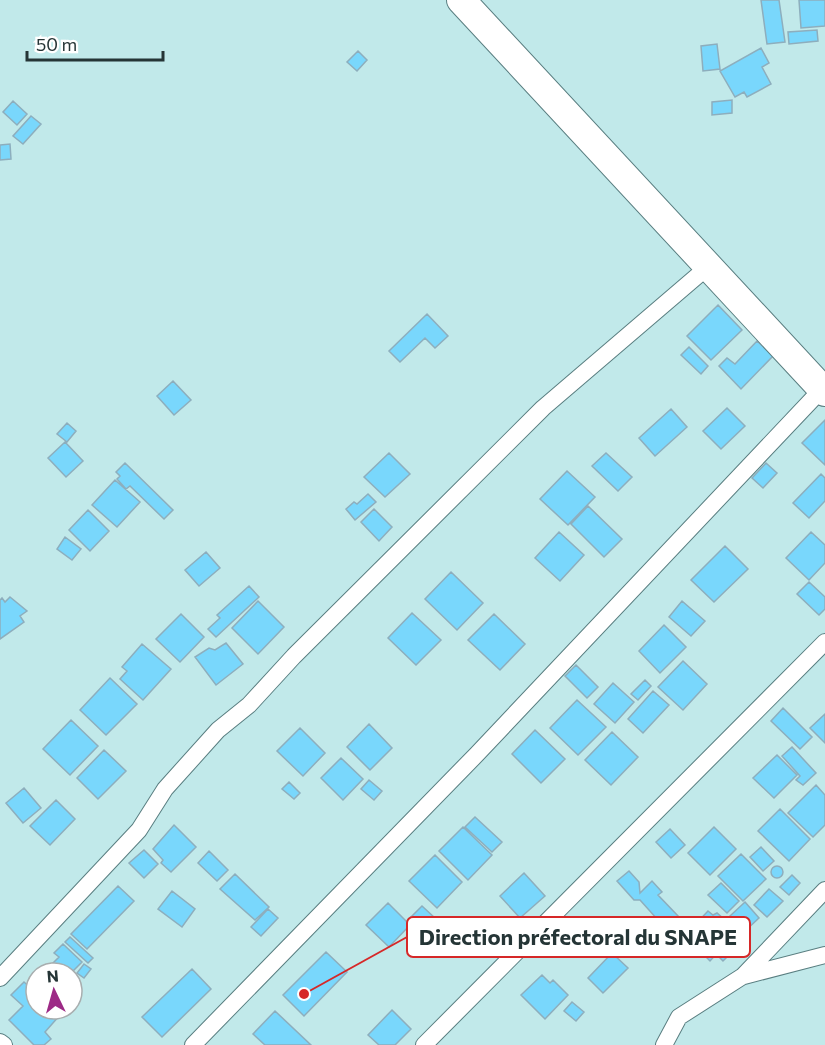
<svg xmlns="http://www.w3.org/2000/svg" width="825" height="1045" font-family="Commissioner,sans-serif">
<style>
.building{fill:#79d7fc;stroke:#8daebd;stroke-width:1.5}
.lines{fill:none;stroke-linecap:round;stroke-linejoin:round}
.minor-casing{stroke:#597e80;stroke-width:18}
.trunk-casing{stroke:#597e80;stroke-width:30}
.minor{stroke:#fff;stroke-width:16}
.trunk{stroke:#fff;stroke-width:28}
.leader{fill:none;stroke:#d62828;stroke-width:2}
.callout-dot{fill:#d62828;stroke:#fff;stroke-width:2}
.callout{fill:#fff;stroke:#d62828;stroke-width:2}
.callout-label{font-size:22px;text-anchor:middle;font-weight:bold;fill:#253536}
</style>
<rect width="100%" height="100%" fill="#c1e9ea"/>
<!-- building -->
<path class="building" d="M761,0H779L785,42L767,44Z
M799,0H825V26L801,28Z
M817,30L818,41L789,44L788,32Z
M717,44L720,69L703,71L701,46Z
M761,48L769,63L762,67L771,84L747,97L744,92L735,97L720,71Z
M358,51L367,60L357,71L347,62Z
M732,100V113L712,115V102Z
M13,101L27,114L17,125L3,112Z
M31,116L41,124L23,144L13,136Z
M10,144L11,159L0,160V145Z
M718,305L742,330L711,360L687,336Z
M427,314L448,336L435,348L425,338L400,362L389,351Z
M757,341L773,356L741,389L719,366L727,358L735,364Z
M689,347L708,366L701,374L681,355Z
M173,381L191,400L174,415L157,396Z
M727,408L745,426L721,449L703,431Z
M671,409L687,427L655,456L639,438Z
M825,420V465L802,443Z
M67,423L76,431L67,442L57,434Z
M65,442L83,461L66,477L48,458Z
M389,453L410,474L385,497L364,477Z
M606,453L632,477L618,491L592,466Z
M125,463L173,510L164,519L130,486L126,489L117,479L120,476L116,472Z
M766,463L777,473L763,488L752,478Z
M567,471L595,497L568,525L540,499Z
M821,474L825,478V501L809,518L793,503Z
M115,480L140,502L117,527L92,505Z
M368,494L376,502L355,520L346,509L354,502L357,504Z
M588,506L622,539L604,557L571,524Z
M374,509L392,527L379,541L361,522Z
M88,510L109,531L90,551L69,530Z
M559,532L584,555L560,581L535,558Z
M811,532L825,545V563L809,580L786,558Z
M65,537L81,549L72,560L57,549Z
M725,546L748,569L714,602L691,580Z
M206,552L220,568L199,586L185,570Z
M451,572L483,603L457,630L425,599Z
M809,582L825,597V609L819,615L797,594Z
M249,586L259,597L216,637L208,629L220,618L217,615Z
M10,597L27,611L20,616L24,622L0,639V600L2,598L5,602Z
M258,601L284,627L258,654L232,628Z
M682,601L705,621L691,636L669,617Z
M412,613L441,640L416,665L388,638Z
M181,614L204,637L180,662L156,639Z
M494,614L525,644L500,670L468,640Z
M664,625L686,647L660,673L639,651Z
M226,643L243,664L216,685L195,657L209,648L215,650Z
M142,644L171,669L143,700L120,679L127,671L122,667Z
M683,661L707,684L683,710L658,687Z
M576,665L598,687L587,698L565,676Z
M110,678L137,704L106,735L80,710Z
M645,680L651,686L638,700L631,694Z
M613,683L634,702L615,723L594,704Z
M653,691L669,705L643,733L628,719Z
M577,700L606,727L578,755L550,728Z
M783,708L812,737L800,749L771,721Z
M825,714V743L810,728Z
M71,720L98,746L70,775L43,749Z
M369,724L392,748L370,770L347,747Z
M300,728L325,753L303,776L277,751Z
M535,730L565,759L541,783L512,754Z
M612,732L638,757L611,785L585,760Z
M792,747L816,773L803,785L796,780L800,776L782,756Z
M104,750L126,771L98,799L77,778Z
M777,755L797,775L774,798L753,778Z
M341,758L363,779L343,800L321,778Z
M369,780L382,791L374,800L361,789Z
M289,782L300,793L294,799L282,789Z
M816,785L825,795V825L813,837L788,813Z
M24,788L41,808L23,823L6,803Z
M56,800L75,819L50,845L30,826Z
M780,809L810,839L789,861L758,831Z
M475,817L502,842L492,852L465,827Z
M174,825L196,847L171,872L161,863L163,860L153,849Z
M463,827L492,855L468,880L439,851Z
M714,827L736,849L710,875L688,853Z
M670,829L685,845L671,858L656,842Z
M761,847L774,861L763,871L750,857Z
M144,850L158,864L144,878L129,863Z
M209,851L228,870L217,881L198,863Z
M741,854L766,879L743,901L718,876Z
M435,855L462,882L437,908L409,881Z
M771 872a6 6 0 1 1 12 0a6 6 0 1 1-12 0Z
M629,871L639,882L640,893L652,881L662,892L658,895L679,917L666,929L640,900H634L617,881Z
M524,873L545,896L520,918L500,896Z
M235,874L269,907L255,920L220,889Z
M792,875L800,883L789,895L780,887Z
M721,883L739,901L727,913L708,895Z
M118,886L134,901L87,949L71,934Z
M769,889L783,901L767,917L754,905Z
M172,891L195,909L182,927L158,909Z
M745,902L759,918L745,931L730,916Z
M388,903L410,925L389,947L366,925Z
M422,906L436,919L424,930L411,917Z
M268,909L278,918L261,936L251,927Z
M708,911L713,915L717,913L726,921L724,924L734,935L710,961L688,939L697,930L693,927Z
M739,928L748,936L723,961L717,955L737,935L735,933Z
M70,937L93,958L88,963L65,942Z
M63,944L82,962L71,973H58L50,966L59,957L54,953Z
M326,952L347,972L304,1016L283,995Z
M612,953L628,968L603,993L588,978Z
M84,964L91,969L84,978L77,973Z
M192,969L211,989L162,1037L142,1017Z
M542,975L550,983L553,980L568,995L545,1019L521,995Z
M24,982L36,993V1009H53L60,1015L45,1032L51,1039L44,1045H34L9,1020L23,1006L11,995Z
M572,1002L584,1012L576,1021L564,1011Z
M392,1010L411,1029L395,1045H379L368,1035Z
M275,1011L311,1045H265L253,1034Z"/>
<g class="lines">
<!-- minor casing -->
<g class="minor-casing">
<path id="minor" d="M744,976L825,955
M0,978L139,830L165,789L218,730L249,705L294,656L543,408L710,265
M0,1042L4,1045
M193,1045L477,754L822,389
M424,1045L825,642
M664,1045L679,1017L743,976L825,890"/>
</g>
<!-- trunk casing -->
<g class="trunk-casing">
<path id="trunk" d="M461,0L825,392"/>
</g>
<!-- minor -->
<use href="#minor" class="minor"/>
<!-- trunk -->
<use href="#trunk" class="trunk"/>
</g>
<!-- callouts -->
<path class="leader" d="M304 994L407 937"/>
<circle class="callout-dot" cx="304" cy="994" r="6"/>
<rect class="callout" x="407" y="917" width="343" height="40" rx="6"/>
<g class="callout-label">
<text x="578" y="945">Direction préfectoral du SNAPE</text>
</g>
<!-- north arrow -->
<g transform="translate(54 991) rotate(355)"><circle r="28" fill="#ffffff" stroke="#a8aeaf" stroke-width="1.5"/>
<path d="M0-4.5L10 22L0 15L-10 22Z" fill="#9d2a86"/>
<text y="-9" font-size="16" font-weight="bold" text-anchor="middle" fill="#253536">N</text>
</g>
<!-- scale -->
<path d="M27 51v9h136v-9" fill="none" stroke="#253536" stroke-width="3"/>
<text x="36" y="51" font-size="18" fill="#253536" stroke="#ffffff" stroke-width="4.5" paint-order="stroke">50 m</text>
</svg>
